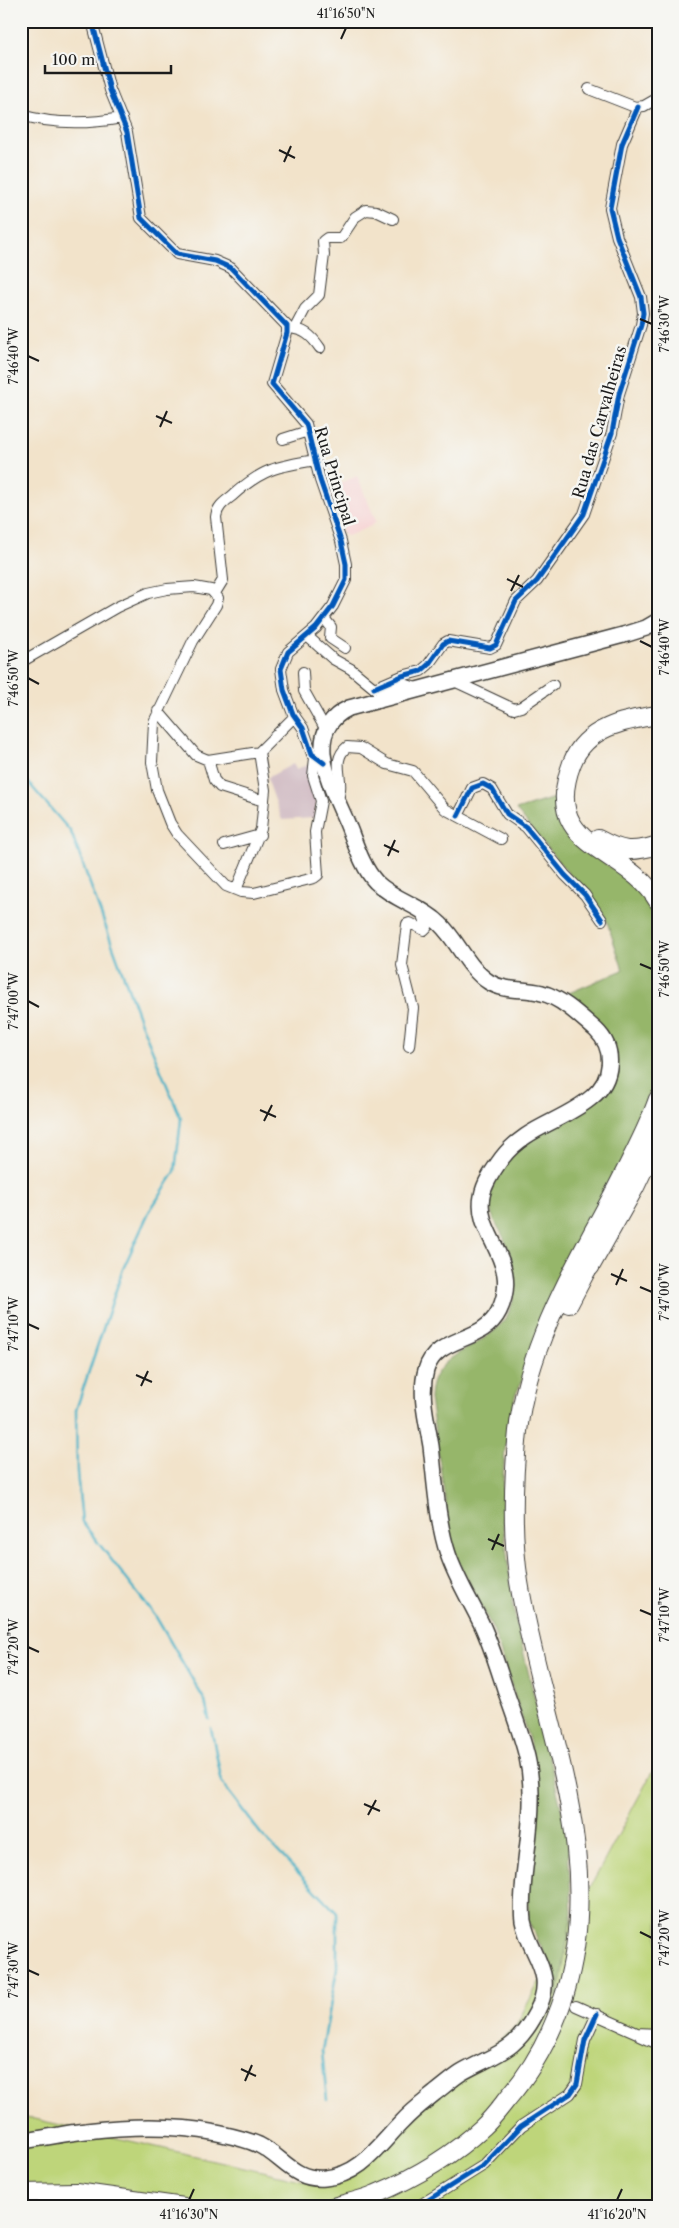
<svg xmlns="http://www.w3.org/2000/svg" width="679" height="2228" font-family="'Libre Caslon Text',serif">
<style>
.built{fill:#f7cfd0}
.industrial{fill:#d2bdc5}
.green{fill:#bed57a;stroke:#6d784b}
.forest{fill:#96b66a;stroke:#596943}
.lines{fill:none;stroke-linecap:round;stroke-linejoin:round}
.stream{stroke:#47b1c6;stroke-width:2.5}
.street-casing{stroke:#3c3a36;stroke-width:12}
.primary-casing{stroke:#3c3a36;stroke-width:18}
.highway-casing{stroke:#3c3a36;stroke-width:20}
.street{stroke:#fff;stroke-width:10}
.primary{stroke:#fff;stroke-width:15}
.highway{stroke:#fff;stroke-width:18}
.cycleway-casing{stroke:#f6f6f2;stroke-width:8}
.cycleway{stroke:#0057b8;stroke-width:5}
.ticks{fill:none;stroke:#1c1c1c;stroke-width:2}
.labels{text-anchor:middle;stroke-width:5;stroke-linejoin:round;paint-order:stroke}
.street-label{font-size:16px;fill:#1c1c1c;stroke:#f6f6f2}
.neatline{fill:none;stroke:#1c1c1c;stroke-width:2}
.ticks-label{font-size:12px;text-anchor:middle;fill:#1c1c1c}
</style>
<rect width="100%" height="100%" fill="#f6f6f2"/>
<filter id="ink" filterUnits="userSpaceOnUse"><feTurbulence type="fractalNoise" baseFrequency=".02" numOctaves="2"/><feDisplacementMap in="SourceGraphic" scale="10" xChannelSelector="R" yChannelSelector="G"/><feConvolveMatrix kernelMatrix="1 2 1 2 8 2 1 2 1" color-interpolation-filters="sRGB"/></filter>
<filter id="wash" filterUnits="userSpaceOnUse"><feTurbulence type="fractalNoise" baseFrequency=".0096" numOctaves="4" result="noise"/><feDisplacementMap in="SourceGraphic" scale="20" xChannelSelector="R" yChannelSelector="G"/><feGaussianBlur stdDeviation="1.12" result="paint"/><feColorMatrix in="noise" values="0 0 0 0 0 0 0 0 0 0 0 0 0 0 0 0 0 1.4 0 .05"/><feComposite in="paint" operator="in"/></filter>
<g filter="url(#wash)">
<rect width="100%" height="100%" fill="#f2e3ca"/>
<!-- built -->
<path class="built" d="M357,476L376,521L371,526L348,536L344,535L327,489Z"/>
<!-- industrial -->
<path class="industrial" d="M293,764L296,769L310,764L317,802L314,818L282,820L267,778Z"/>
<!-- green -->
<path class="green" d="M658,1761V2207H21V2116L327,2186L515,2027Z"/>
<!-- forest -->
<path class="forest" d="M554,798L560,820L577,844L632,882L658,915V1069L656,1075L636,1131L515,1396L505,1449L502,1494L503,1524L515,1617L567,1832L572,1912L558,1997L552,1984V1972L548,1960L528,1921L531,1746L493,1629L458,1561L452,1545L430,1399C430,1348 489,1351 508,1314C521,1288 514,1259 502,1234C497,1225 491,1216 490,1206C488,1190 499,1170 509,1158C516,1149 529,1141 538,1134C564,1113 589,1093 615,1072C625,1035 586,1016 562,996L623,970L606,919L516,810Z"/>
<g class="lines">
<!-- stream -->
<path class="stream" d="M21,774L71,832L141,1023L181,1119L175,1172L149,1212L123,1269L76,1410L77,1472L82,1522L156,1617L205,1701L209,1719
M211,1728L222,1783L261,1834L337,1913V1969L322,2051L327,2100"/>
</g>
</g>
<g filter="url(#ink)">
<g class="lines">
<!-- street casing -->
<g class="street-casing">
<path id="street" d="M92,21L110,90L127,132L141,218L177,254L215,261L231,268L287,326V333L272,384L306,424L320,480L341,541L346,564V580L333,606L316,628L288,652L281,669L284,690L293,714L303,728L312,754L324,763
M589,89L635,107L644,106L658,98
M21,115C55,125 88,124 122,118
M288,328C304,329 311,335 320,348
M295,328L305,309L319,295L324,255L323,241L327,238H341L355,217L366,210L376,211L393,219
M283,439L308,431
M215,593L223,580L216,517C217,507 224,502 232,496C262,469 277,466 316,460
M324,618L331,627L330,638L345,648
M307,636L333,659L351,669L374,688L380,689L404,684L419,689
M21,662L117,607L148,593L167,589L194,587L211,590L218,598L216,605L193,641L154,722L152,762L157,790L170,823L177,834L226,886L241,892L254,893L314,878L318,875L315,832L321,801L313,776L315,758
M303,672L304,691L326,730
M452,680L514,709L521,707L553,685
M374,688L402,676L421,671L428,665L443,644L448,641L490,648L496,645L516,601L537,581L584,514L612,433L619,394L641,325L643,313L641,297L617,237L610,208L622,144L638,107
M158,711L196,755L208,760L259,752L295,716
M208,760L214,780L220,787L264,801
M337,800C347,780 329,762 347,747L361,748L387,764L413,771L445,809L501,839
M458,816L472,788L483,784L492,789L507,814L526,827L565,875L585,895L602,920
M224,845L260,835
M236,890L261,829L265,790L259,752
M409,1046L413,1008L402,965L407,924L410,923L424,930L427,927L422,912
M576,2006L637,2033L658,2034
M640,2036L658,2044
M417,2207L484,2165L521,2126L570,2094L577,2084L585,2040L597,2014"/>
</g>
<!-- primary casing -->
<g class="primary-casing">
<path id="primary" d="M21,2141C43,2139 64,2133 86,2131C129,2126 175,2125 217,2133C231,2136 246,2139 259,2145C283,2157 294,2181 325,2178C361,2175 379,2145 402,2122C412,2111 424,2102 435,2093C444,2086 452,2079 461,2073C496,2053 515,2053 536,2013C558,1972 530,1957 523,1921C521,1906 523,1891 524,1877C528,1838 536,1796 527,1757C522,1736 514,1715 507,1695C499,1671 492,1646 481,1623C470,1600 456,1578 448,1554C437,1521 435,1480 431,1446C427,1422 419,1394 426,1370C436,1335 483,1344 499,1311C523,1261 474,1235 482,1196C484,1183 494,1169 502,1158C525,1127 564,1121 592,1097C613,1080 616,1049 596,1030C581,1017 562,998 542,993C525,988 505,992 489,982C468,969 458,941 440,924C422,906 394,900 376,882C362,867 355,842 347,823C332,788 300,731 349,708L627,634L646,628L658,621"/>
</g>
<!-- highway casing -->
<g class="highway-casing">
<path id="highway" d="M658,715C625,720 586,727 572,763C539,849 627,847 658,901
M598,839C622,852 632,853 658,845
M590,1267L635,1187L658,1139
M569,1304L594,1256
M21,2193L76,2192L184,2207
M333,2207C347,2203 363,2200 376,2194C414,2178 453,2155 483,2127C492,2119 500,2108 508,2098C534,2068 553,2032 565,1993C607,1854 541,1719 519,1582C511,1532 513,1481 518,1431C528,1344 575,1266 615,1191C630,1161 647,1131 658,1099"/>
</g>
<!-- street -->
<use href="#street" class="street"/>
<!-- primary -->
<use href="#primary" class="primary"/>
<!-- highway -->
<use href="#highway" class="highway"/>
<!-- cycleway casing -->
<g class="cycleway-casing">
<path id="cycleway" d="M92,21L110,90L127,132L141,218L177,254L215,261L231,268L287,326V333L272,384L306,424L320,480L341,541L346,564V580L333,606L316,628L288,652L281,669L284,690L293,714L303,728L312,754L324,763
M374,688L402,676L421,671L428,665L443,644L448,641L490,648L496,645L516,601L537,581L584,514L612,433L619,394L641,325L643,313L641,297L617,237L610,208L622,144L638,107
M458,816L472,788L483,784L492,789L507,814L526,827L565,875L585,895L602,920
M417,2207L484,2165L521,2126L570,2094L577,2084L585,2040L597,2014"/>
</g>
<!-- cycleway -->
<use href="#cycleway" class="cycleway"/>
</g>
</g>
<!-- ticks -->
<path class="ticks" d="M341,39L346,28M279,150L295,158M284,162L291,146M640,319L652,324M28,356L39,361M156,416L172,423M160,427L167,411M507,579L523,587M511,591L519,575M640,641L652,647M28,678L39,684M384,845L399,852M388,856L395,840M640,964L652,969M28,1001L39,1007M260,1110L276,1117M264,1121L272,1105M611,1274L627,1281M616,1285L623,1269M640,1287L652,1292M28,1324L39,1329M136,1375L152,1382M141,1386L148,1371M488,1539L504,1546M492,1550L499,1534M640,1610L652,1615M28,1647L39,1652M364,1804L380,1811M368,1815L376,1800M640,1932L652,1938M28,1970L39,1975M241,2069L256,2076M245,2081L252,2065M189,2200L194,2189M617,2200L622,2189"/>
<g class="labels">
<!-- street labels -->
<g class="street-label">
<text transform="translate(599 422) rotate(-74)" y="6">Rua das Carvalheiras</text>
<text transform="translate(335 476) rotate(73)" y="6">Rua Principal</text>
</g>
</g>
<!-- margin -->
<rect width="679" height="2228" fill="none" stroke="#f6f6f2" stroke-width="55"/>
<!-- scale -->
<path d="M45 65v8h126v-8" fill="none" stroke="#1c1c1c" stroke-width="2.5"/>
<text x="52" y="65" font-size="15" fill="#1c1c1c" stroke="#f6f6f2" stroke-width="4" paint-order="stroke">100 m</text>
<rect x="28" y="28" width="624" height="2172" class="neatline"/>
<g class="ticks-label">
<text x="346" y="18">41°16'50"N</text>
<text transform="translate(665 324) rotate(-90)" y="4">7°46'30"W</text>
<text transform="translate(14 356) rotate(-90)" y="4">7°46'40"W</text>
<text transform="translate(665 647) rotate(-90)" y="4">7°46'40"W</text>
<text transform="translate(14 678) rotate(-90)" y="4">7°46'50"W</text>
<text transform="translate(665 969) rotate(-90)" y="4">7°46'50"W</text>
<text transform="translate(14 1001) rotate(-90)" y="4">7°47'00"W</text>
<text transform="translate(665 1292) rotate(-90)" y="4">7°47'00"W</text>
<text transform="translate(14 1324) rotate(-90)" y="4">7°47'10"W</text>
<text transform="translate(665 1615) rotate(-90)" y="4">7°47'10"W</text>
<text transform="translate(14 1647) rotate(-90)" y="4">7°47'20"W</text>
<text transform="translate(665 1938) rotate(-90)" y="4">7°47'20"W</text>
<text transform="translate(14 1970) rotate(-90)" y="4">7°47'30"W</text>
<text x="189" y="2219">41°16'30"N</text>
<text x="617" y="2219">41°16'20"N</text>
</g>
</svg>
